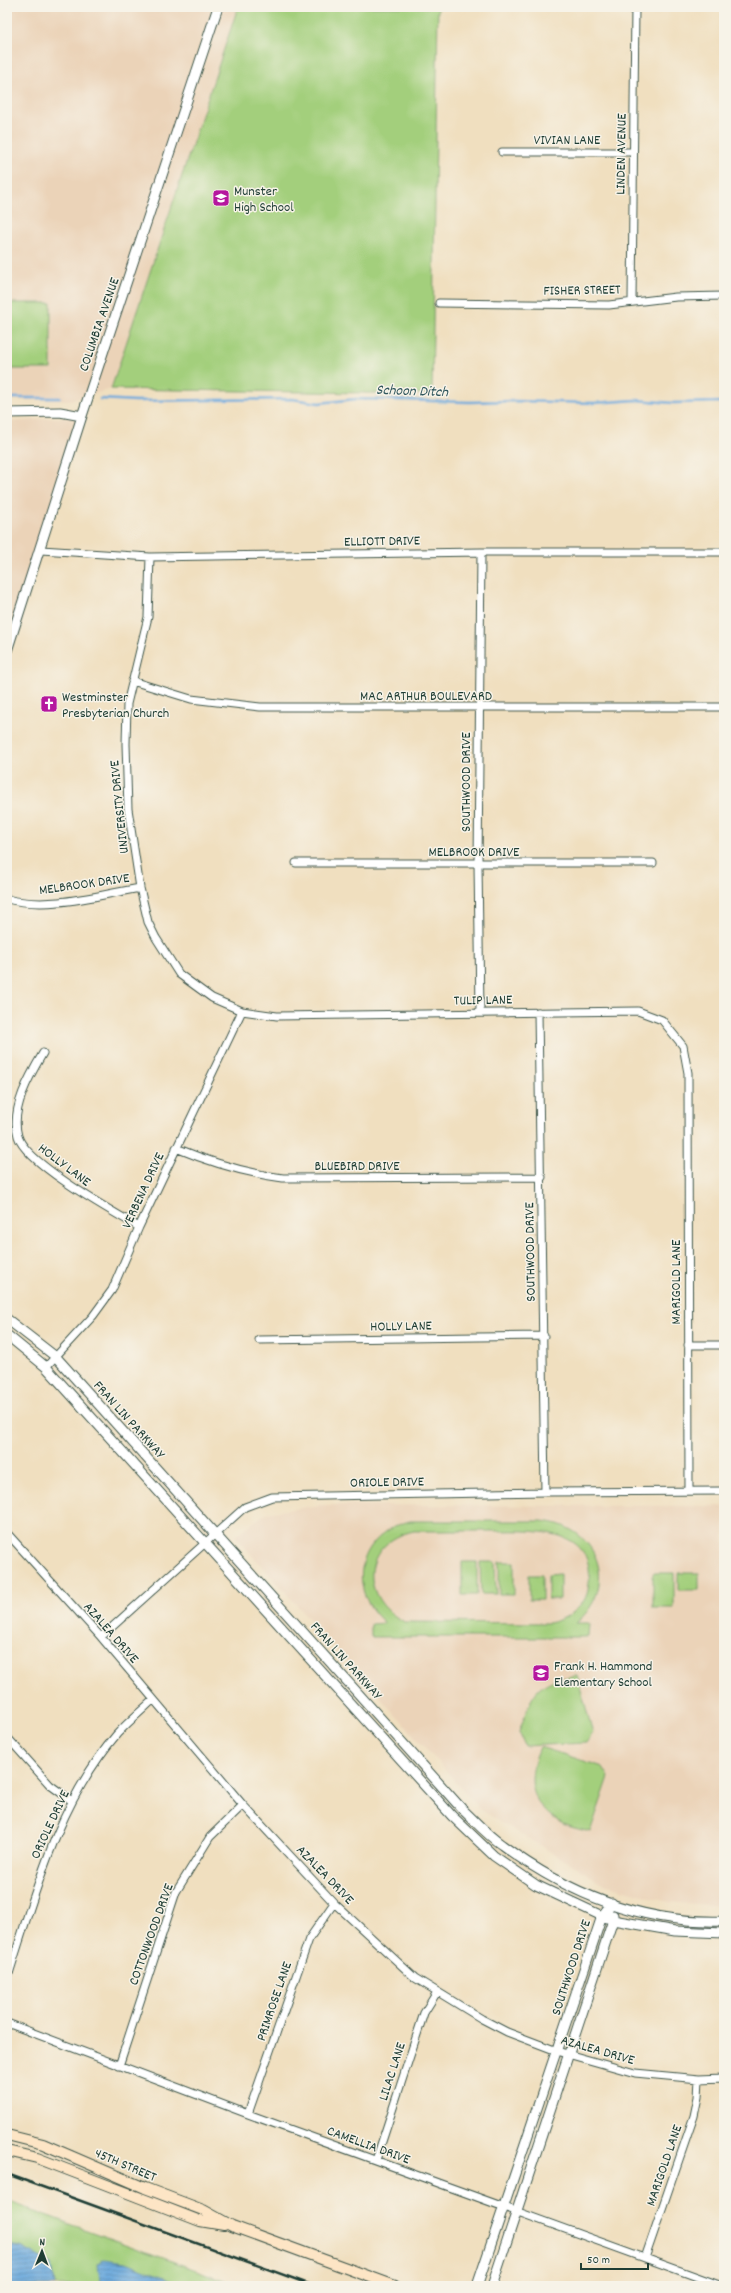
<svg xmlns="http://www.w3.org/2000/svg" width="731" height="2293" font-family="Dekko,sans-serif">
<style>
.built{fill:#ebd3b8}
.park{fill:#a3cf7c;stroke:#618658;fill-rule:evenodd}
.water{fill:url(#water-rules);stroke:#447388}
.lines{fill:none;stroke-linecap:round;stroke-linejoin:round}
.stream{stroke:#6aa9dd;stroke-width:2.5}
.minor-casing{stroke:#3e5549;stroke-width:9}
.tertiary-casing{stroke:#3e5549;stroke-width:11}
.secondary-casing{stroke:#3e5549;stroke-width:12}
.minor{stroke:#fff;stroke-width:7}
.tertiary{stroke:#fff;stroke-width:9}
.secondary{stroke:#fde5c5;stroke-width:10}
.rail{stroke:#1f3d34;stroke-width:2.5}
.labels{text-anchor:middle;stroke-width:3;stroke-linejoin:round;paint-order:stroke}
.street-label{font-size:14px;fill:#1f3d34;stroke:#f7f3e8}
.poi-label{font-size:14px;fill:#1f3d34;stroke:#f7f3e8;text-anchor:start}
.water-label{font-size:15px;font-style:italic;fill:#32585e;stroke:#f7f3e8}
</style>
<defs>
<pattern id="water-rules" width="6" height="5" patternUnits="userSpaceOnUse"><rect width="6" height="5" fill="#6aa9dd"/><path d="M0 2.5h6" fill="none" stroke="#578bb4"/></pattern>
</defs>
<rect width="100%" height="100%" fill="#f7f3e8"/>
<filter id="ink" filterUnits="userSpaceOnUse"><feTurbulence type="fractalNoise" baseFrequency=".025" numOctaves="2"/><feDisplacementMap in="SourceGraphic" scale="8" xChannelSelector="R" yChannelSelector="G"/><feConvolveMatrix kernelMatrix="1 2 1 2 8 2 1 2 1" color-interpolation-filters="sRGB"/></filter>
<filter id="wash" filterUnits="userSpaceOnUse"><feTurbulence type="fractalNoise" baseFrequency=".012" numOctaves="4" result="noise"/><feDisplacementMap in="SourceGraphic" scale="16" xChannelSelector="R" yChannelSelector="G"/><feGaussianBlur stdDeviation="0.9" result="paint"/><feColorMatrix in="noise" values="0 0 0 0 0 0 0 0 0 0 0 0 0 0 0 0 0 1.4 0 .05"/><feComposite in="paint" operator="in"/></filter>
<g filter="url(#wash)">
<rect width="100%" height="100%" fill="#f0dfbf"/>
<!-- built -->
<path class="built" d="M7,7H438L432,394L111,389L71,400H7Z
M82,416L7,645V422Z
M321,1505L724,1506V1906L668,1902L604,1884L481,1810L235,1536L266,1513Z"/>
<!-- park -->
<path class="park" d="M238,7H438L432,394L111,389Z
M7,303H51V369H7Z
M410,1521H541C597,1525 621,1585 576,1623H589L588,1637H371V1624L385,1623C344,1588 359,1534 410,1521ZM414,1531C440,1531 465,1531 491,1531C534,1531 600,1525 588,1590C584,1609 565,1620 548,1623L405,1622C358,1599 361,1542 414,1531Z
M462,1562H477V1595H462Z
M480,1562H495L496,1594H481Z
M499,1562H514V1594H499Z
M653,1573H674V1608H653Z
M678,1573H699V1590H678Z
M560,1574V1599H548V1575Z
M529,1575H542V1600H529Z
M577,1676L593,1733L586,1743L525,1746L519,1732C532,1694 535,1680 577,1676Z
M540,1747L603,1767L609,1777L590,1832C580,1829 566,1827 558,1821C528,1802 527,1777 540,1747Z
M7,2201L240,2286H7Z"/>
<!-- water -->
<path class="water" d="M7,2245L21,2247L52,2264L55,2286H7Z
M104,2259L125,2262L187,2286H111L100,2281L98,2264Z"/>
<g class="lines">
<!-- stream -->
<path class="stream" d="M7,398H60
M100,399L136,401L292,399L319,403L356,399L469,402L515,401L594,403L636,400L673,403L724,402"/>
</g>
</g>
<g filter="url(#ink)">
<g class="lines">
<!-- minor casing -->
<g class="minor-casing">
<path id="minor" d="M502,152H633
M632,302L635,7
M439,303L609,305L676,297L724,296
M41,550L150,557L481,552H724
M150,557L148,617L127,704L126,744L128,809L140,888L148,922L156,938L179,974L212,998L242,1011L277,1016L638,1011L662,1020L683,1046L688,1073L689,1491
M132,681L191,699L260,707H724
M296,863H653
M7,899C50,910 97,895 140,888
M480,1012L478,864L481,552
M538,1012L545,1492
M43,1053C30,1075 10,1109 18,1136C25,1163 113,1212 139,1227
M176,1148C212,1163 245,1173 283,1178L542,1177
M259,1340L544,1336
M688,1345H724
M46,1367L93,1316L112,1290L139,1227L242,1011
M7,1533L101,1637L243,1805L334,1903L415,1978L482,2019L507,2032L557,2051L635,2073L699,2079L724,2078
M101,1637L245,1507L272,1497L545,1492L724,1491
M7,1737L50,1785L72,1801
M7,1980C35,1894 57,1804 117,1734C128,1722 141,1711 153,1700
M7,2023L248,2114L722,2286
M119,2066L176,1892L210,1837L243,1805
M248,2114L309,1939L334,1903
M376,2160L424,2013L437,1992
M645,2258L694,2116L698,2097L699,2079"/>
</g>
<!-- tertiary casing -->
<g class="tertiary-casing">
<path id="tertiary" d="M7,413L60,412L82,416
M7,651L82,416L218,7
M7,1319L56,1357L462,1809C475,1821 487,1835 502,1845C567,1893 642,1924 724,1921
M7,1335L46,1367L452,1816L494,1856L536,1885L602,1916L613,1920L675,1931L724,1933
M477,2286L602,1916L612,1903
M492,2286L613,1920V1915"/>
</g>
<!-- secondary casing -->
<g class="secondary-casing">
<path id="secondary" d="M7,2135L43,2144L145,2188L203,2210L232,2226L395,2286
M7,2151L37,2158L200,2221L224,2225"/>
</g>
<!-- minor -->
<use href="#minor" class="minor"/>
<!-- tertiary -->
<use href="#tertiary" class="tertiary"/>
<!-- secondary -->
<use href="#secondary" class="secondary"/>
<!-- rail -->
<path class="rail" d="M7,2174L314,2286"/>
</g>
</g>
<!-- icons -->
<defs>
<g id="school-square" transform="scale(0.9)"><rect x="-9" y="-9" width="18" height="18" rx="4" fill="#b5179e" stroke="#f7f3e8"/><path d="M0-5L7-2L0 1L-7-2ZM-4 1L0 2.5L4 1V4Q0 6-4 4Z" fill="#fff"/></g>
<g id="church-square" transform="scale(0.9)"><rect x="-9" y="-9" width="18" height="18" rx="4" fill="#b5179e" stroke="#f7f3e8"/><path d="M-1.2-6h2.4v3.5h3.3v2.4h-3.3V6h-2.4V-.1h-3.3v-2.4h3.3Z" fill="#fff"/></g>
</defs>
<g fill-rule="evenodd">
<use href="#school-square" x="221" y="198"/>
<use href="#church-square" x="49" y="704"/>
<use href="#school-square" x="541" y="1673"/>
</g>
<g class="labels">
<!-- street labels -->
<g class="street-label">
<text x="567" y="144">VIVIAN LANE</text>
<text transform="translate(620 154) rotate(-89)" y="5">LINDEN AVENUE</text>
<text transform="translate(582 289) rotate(-1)" y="5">FISHER STREET</text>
<text transform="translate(98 324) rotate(-71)" y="5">COLUMBIA AVENUE</text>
<text transform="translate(382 540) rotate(-1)" y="5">ELLIOTT DRIVE</text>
<text x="426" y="700">MAC ARTHUR BOULEVARD</text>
<text transform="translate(465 782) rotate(-90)" y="5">SOUTHWOOD DRIVE</text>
<text transform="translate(118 807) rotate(-96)" y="5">UNIVERSITY DRIVE</text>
<text x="474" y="856">MELBROOK DRIVE</text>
<text transform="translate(84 883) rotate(-8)" y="5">MELBROOK DRIVE</text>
<text transform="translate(483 999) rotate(-1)" y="5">TULIP LANE</text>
<text transform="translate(65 1164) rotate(37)" y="5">HOLLY LANE</text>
<text x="357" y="1170">BLUEBIRD DRIVE</text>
<text transform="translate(142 1190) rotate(-65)" y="5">VERBENA DRIVE</text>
<text transform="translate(529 1252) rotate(-91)" y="5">SOUTHWOOD DRIVE</text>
<text transform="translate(675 1282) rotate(-90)" y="5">MARIGOLD LANE</text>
<text transform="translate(401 1325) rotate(-1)" y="5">HOLLY LANE</text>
<text transform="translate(130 1419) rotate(48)" y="5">FRAN LIN PARKWAY</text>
<text transform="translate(387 1481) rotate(-1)" y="5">ORIOLE DRIVE</text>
<text transform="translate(112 1632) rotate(49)" y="5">AZALEA DRIVE</text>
<text transform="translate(347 1660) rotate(48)" y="5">FRAN LIN PARKWAY</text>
<text transform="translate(49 1824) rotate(-65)" y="5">ORIOLE DRIVE</text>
<text transform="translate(326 1874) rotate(46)" y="5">AZALEA DRIVE</text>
<text transform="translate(150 1934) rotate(-70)" y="5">COTTONWOOD DRIVE</text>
<text transform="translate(570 1967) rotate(-72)" y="5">SOUTHWOOD DRIVE</text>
<text transform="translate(273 2001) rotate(-71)" y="5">PRIMROSE LANE</text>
<text transform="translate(598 2049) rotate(16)" y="5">AZALEA DRIVE</text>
<text transform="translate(391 2071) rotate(-72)" y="5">LILAC LANE</text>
<text transform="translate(369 2144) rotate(20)" y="5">CAMELLIA DRIVE</text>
<text transform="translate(126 2164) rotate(23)" y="5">45TH STREET</text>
<text transform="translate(663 2165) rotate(-71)" y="5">MARIGOLD LANE</text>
</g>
<!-- poi labels -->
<g class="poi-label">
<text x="234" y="195">Munster<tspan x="234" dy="16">High School</tspan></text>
<text x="62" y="701">Westminster<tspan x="62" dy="16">Presbyterian Church</tspan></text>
<text x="554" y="1670">Frank H. Hammond<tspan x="554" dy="16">Elementary School</tspan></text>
</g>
<!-- water labels -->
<g class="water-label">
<text transform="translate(412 390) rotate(2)" y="5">Schoon Ditch</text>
</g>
</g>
<!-- margin -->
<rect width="731" height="2293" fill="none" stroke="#f7f3e8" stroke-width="24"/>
<!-- north arrow -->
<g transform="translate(42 2251) rotate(1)" stroke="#f7f3e8" stroke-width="3" paint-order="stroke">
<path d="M0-3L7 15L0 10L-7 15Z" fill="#1f3d34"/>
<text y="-6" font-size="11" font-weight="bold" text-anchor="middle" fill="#1f3d34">N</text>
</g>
<!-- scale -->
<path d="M581 2263v6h67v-6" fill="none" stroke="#1f3d34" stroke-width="2"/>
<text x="587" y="2263" font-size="12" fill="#1f3d34" stroke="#f7f3e8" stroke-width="3" paint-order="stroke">50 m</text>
</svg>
